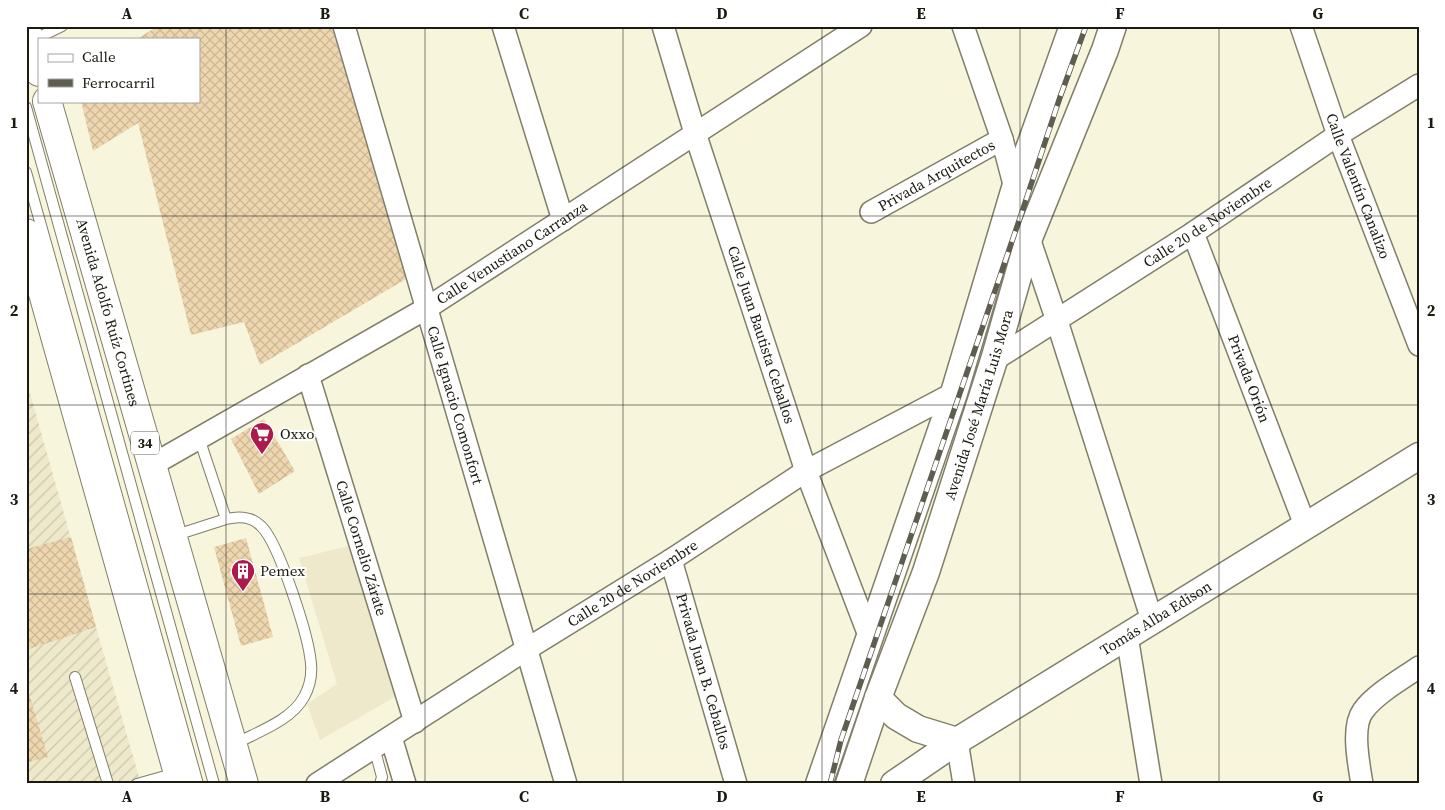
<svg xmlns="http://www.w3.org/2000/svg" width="1445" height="810" font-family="'Source Serif 4',serif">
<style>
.built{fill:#ede9ca}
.industrial{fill:url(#industrial-furrows)}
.building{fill:url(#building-cross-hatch)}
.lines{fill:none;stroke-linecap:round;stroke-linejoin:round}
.service-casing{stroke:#817e69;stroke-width:12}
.minor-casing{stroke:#817e69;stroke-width:24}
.tertiary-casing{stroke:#817e69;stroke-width:29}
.primary-casing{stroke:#817e69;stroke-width:30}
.service{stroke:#fff;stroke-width:10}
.minor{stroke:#fff;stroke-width:21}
.tertiary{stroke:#fff;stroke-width:26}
.primary{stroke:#fff;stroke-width:28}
.rail-casing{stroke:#5f5d4f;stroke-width:5.5}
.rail{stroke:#fff;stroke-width:4;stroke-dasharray:11;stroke-linecap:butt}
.grid{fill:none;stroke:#1c1b12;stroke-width:1;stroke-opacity:0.55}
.labels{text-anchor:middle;stroke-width:4;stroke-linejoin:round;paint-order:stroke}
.shield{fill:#fff;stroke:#605f59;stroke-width:1}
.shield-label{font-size:14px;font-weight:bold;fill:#1c1b12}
.street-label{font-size:15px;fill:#1c1b12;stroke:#fff}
.poi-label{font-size:15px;fill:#1c1b12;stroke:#fff;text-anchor:start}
.neatline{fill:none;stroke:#1c1b12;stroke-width:2}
.grid-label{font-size:16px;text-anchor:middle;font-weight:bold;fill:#1c1b12}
</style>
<defs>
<pattern id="industrial-furrows" width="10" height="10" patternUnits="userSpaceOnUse" patternTransform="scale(1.25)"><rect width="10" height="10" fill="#ede9ca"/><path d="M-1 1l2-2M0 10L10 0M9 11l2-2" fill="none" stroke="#cbc7ac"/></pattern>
<pattern id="building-cross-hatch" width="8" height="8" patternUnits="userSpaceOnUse" patternTransform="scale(1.25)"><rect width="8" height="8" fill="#eed7af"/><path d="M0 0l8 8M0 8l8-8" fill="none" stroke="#ccb896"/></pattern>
</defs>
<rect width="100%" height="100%" fill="#f8f5dd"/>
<!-- built -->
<path class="built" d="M353,545L400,694L320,740L307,704L337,684L299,558Z"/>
<!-- industrial -->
<path class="industrial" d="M26,379L96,627L141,784H26Z"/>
<!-- building -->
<path class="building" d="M158,26H333L406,279L260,365L244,322L191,335L138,123L93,151L81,101H199V39H137Z
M264,419L295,471L259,494L231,439Z
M71,537L96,627L26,650V549Z
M246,538L273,637L241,646L214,547Z
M26,684L48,757L26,763Z"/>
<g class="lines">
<!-- service casing -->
<g class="service-casing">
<path id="service" d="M31,41L62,26
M26,107L214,784
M26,172L198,784
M226,519C239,516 251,516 261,526C279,543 309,637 311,664C312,675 310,686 304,697C291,721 257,732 233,745
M173,536L226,519L199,438
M75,677L108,784
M374,747L382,777L380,784
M137,784L176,773"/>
</g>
<!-- minor casing -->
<g class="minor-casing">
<g id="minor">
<path id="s1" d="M344,26L566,784"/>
<path d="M503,26L563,220"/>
<path id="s2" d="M663,26L695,133L806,471L870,638"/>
<path d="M963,26L1002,139L1015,188"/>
<path id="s3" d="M1301,26L1338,135L1419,345"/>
<path id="s4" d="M871,212L1002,139"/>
<path id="s5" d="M1193,233L1305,525"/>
<path d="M1029,238L1057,321L1152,620"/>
<path id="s6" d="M994,360L1193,233L1338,135L1419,85"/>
<path id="s7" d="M308,375L415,722"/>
<path id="s8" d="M152,465L427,308L861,26"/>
<path id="s9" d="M671,560L736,784"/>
<path d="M1127,636L1151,784"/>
<path d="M391,737L405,784"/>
<path d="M957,741L964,784"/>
<path id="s10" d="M317,784L527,649L671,560L806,471L954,393"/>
<path d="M1362,784C1359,765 1351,727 1363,711C1375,694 1402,679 1419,667"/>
</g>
</g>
<!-- tertiary casing -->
<g class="tertiary-casing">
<g id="tertiary">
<path d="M878,698L896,716L918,729L957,741"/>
<path d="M819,784L954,393L1015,188L1073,26"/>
<path id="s11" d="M849,784L878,698L926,572L994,360L1029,238L1105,50L1113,26"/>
<path id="s12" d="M894,784L957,741L1419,456"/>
</g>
</g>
<!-- primary casing -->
<g class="primary-casing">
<g id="primary">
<path d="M26,29L39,72"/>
<path id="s13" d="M47,101L244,784"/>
<path d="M26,233L181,784"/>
</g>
</g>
<!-- service -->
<use href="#service" class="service"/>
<!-- minor -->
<use href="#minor" class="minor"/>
<!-- tertiary -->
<use href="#tertiary" class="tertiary"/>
<!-- primary -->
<use href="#primary" class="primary"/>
<!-- rail casing -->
<g class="rail-casing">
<path id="rail" d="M830,784L841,740L1022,212L1060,97L1086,26"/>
</g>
<!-- rail -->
<use href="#rail" class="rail"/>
</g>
<!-- grid -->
<path class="grid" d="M226,26V784M425,26V784M623,26V784M822,26V784M1020,26V784M1219,26V784M26,216H1419M26,405H1419M26,594H1419"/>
<!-- icons -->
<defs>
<g id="supermarket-pin" transform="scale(1.25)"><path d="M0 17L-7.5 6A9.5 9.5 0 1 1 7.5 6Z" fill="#ac1a4c" stroke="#fff"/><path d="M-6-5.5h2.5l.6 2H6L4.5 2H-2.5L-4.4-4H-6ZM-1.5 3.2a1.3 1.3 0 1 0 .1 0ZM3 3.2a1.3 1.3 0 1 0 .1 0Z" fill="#fff"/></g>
<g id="building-pin" transform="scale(1.25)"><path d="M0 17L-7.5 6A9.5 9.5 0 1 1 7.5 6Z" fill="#ac1a4c" stroke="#fff"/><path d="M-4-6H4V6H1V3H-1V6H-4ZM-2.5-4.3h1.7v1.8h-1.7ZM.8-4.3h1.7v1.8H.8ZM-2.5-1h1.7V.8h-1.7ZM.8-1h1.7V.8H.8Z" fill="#fff"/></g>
</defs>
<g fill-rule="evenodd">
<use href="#supermarket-pin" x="262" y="434"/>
<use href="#building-pin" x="243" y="571"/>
</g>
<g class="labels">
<!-- shield labels -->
<rect class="shield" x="131" y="431.5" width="28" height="23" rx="4"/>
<g class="shield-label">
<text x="145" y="448">34</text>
</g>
<!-- street labels -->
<g class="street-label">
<text dy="5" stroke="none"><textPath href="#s4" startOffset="75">Privada Arquitectos</textPath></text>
<text dy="5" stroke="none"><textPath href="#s3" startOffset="170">Calle Valentín Canalizo</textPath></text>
<text dy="5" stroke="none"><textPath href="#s6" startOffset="254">Calle 20 de Noviembre</textPath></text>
<text dy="5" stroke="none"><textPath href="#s8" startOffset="418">Calle Venustiano Carranza</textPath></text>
<text dy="5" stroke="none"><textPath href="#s13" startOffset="220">Avenida Adolfo Ruíz Cortines</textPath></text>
<text dy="5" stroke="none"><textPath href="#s2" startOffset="324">Calle Juan Bautista Ceballos</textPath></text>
<text dy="5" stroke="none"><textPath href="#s5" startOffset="156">Privada Orión</textPath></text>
<text dy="5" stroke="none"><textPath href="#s11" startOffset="401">Avenida José María Luis Mora</textPath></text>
<text dy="5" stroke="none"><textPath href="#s1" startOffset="395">Calle Ignacio Comonfort</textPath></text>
<text dy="5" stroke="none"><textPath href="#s7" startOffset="181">Calle Cornelio Zárate</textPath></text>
<text dy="5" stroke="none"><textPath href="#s10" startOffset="374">Calle 20 de Noviembre</textPath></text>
<text dy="5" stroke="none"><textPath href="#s12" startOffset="310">Tomás Alba Edison</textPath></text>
<text dy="5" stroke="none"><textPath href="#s9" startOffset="116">Privada Juan B. Ceballos</textPath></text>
</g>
<!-- poi labels -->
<g class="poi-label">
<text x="280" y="439">Oxxo</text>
<text x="260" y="576">Pemex</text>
</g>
</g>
<!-- border -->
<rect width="1445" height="810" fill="none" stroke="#ffffff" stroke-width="55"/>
<!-- legend -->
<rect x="38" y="38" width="162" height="65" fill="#ffffff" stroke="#a4a4a0"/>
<rect x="48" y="54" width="25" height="8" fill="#ffffff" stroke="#a4a4a0"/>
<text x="82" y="62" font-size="15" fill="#1c1b12">Calle</text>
<rect x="48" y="79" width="25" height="8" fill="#5f5d4f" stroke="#a4a4a0"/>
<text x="82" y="88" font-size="15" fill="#1c1b12">Ferrocarril</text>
<rect x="28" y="28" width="1390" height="754" class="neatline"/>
<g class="grid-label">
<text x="127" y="19">A</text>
<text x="325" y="19">B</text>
<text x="524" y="19">C</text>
<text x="722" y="19">D</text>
<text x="921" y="19">E</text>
<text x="1120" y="19">F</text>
<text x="1318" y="19">G</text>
<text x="14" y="128">1</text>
<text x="1431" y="128">1</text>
<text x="14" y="316">2</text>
<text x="1431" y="316">2</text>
<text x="14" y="505">3</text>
<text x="1431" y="505">3</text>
<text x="14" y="694">4</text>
<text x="1431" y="694">4</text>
<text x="127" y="802">A</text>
<text x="325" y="802">B</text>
<text x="524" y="802">C</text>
<text x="722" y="802">D</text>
<text x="921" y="802">E</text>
<text x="1120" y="802">F</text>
<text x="1318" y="802">G</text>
</g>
</svg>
